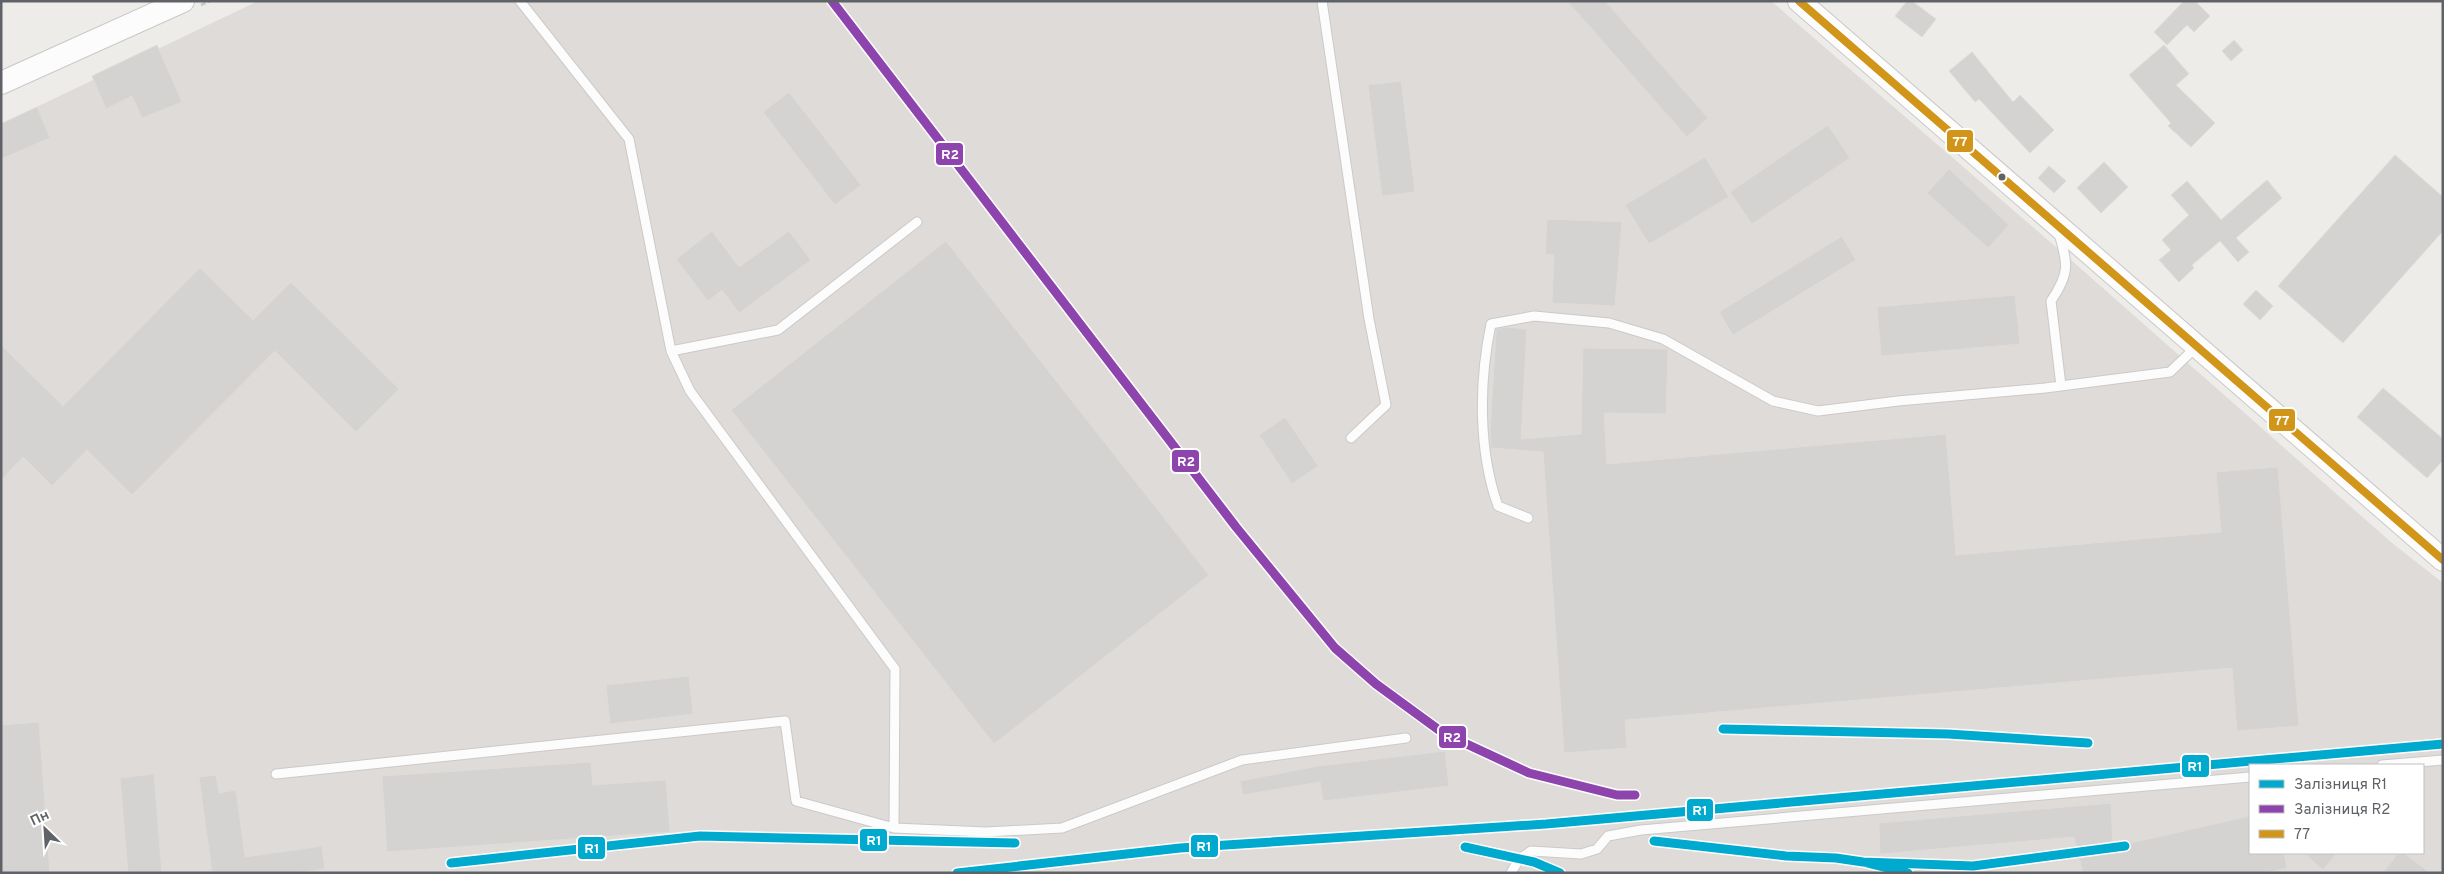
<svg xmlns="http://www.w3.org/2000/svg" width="2444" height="874" font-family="Overpass,sans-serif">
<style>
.industrial{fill:#dedbd9;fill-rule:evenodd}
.building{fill:#d5d3d2;stroke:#dedcd8}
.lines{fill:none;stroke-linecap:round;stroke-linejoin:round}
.lane-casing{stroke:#cacaca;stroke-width:11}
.secondary-casing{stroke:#c8c9c8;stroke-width:24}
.path{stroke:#c8ccc9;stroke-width:3;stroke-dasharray:5 2.5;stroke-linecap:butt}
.lane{stroke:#fcfcfc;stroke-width:9}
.secondary{stroke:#fcfcfc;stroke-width:22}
.bus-1-casing{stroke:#fff;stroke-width:11}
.bus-1{stroke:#d1951a;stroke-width:8}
.rail-1-casing{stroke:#fff;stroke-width:12}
.rail-2-casing{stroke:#fff;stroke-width:12}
.rail-1{stroke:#00a9ce;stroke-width:9}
.rail-2{stroke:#8e44ad;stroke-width:9}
.bus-dot{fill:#5f6367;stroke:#fff;stroke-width:2}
.line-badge{stroke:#fff;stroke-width:2}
.badge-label{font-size:14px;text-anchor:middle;font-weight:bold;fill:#fff}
</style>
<rect width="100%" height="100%" fill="#eeece9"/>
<!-- industrial -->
<path class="industrial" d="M258,1H1771L2071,260L2392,543L2443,583V873H1V124ZM2250,765H2423V853H2250Z"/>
<!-- building -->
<path class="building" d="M1567,1H1605L1708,118L1687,137Z
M1907,1H1912L1936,19L1922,37L1895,16Z
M2184,1H2195L2210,16L2194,32L2187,25L2167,45L2154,32Z
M2234,40L2243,50L2231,61L2222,51Z
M157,45L182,102L142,118L132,96L106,109L92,76Z
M2164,45L2189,74L2176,85L2215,123L2191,147L2168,126L2171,123L2129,75Z
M1972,52L2013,102L2020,95L2054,130L2030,153L1979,99L1975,102L1949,71Z
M1401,81L1415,192L1382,196L1368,85Z
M789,92L861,185L835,205L763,112Z
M37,107L50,138L1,159V124Z
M1828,125L1850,158L1752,224L1730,192Z
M2395,155L2443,197V231L2343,343L2278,286Z
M1705,157L1729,197L1649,244L1625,205Z
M2104,162L2128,187L2101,213L2077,188Z
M2049,166L2066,181L2054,193L2038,178Z
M1949,169L2009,225L1988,248L1927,193Z
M2267,180L2282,198L2236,238L2249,252L2238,262L2220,241L2192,265L2194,268L2179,282L2159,260L2171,250L2162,240L2189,215L2171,195L2187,181L2221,220Z
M1547,219L1622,222L1615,306L1552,303L1554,255L1545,254Z
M712,231L739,267L789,231L811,260L739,313L722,290L708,301L676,259Z
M1842,236L1856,260L1733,335L1719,312Z
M946,241L1209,575L994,744L731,410Z
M200,268L253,320L291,282L399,389L356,432L275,351L132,495L87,450L52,486L23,457L1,480V345L63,406Z
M2256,290L2273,306L2260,320L2243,304Z
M2015,295L2020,344L1881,356L1877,307Z
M1507,327L1527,329L1521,439L1581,434L1583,348L1668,349L1666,414L1604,413L1607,464L1946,434L1956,555L2221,532L2216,472L2278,467L2299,726L2237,731L2232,668L1625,720L1627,748L1564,753L1543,452L1491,448L1490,432L1496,333V329Z
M2383,388L2443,439V460L2427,478L2357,417Z
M1285,417L1318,466L1292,484L1259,435Z
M689,676L693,714L610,724L606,685Z
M39,722L50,873H1V725Z
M1445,751L1449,786L1323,801L1320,782L1243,795L1240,781L1318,766Z
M591,762L593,785L666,780L670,832L387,852L382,776Z
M154,774L162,873H128L120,778Z
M216,775L219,793L236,790L245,857L322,846L325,869L296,873H212L199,777Z
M2111,803L2113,847L2250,816V853H2284L2287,868L2266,873H2083L2074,837L1880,854L1879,823Z
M2304,853H2337L2323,870Z
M2398,853H2404L2430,873H2383Z"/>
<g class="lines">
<!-- lane casing -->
<g class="lane-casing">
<path id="lane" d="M520,1L629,139L671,351L690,391L895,669L894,828
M1322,1L1369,319L1386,405L1351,438
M2059,234C2068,264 2070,273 2051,301L2061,386
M671,351L778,330L917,222
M1528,518L1498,506C1478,450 1479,381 1491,324L1534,316L1609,323L1663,339L1773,401L1818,411L1898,401L2045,388L2170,372L2196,347
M2382,765L2443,760
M276,774L785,721L796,801L894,828L986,832L1062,828L1242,760L1406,738
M1511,873L1519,859L1531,851L1581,854L1597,849L1608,836L1641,830L2250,777"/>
</g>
<!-- secondary casing -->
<g class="secondary-casing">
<path id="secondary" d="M1799,1L2443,560
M1,83L183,1"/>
</g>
<!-- path -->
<path class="path" d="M201,5L210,1"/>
<!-- lane -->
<use href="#lane" class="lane"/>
<!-- secondary -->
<use href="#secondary" class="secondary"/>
<!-- bus-1 casing -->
<g class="bus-1-casing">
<path id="bus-1" d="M1799,1L2443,560"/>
</g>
<!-- bus-1 -->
<use href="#bus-1" class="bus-1"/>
<!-- rail-1 casing -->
<g class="rail-1-casing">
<path id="rail-1" d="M1723,729L1948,734L2088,743
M1654,841L1786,856L1836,858L1863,862L1908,873
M1465,847L1534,862L1560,873
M1863,862L1973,866L2125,846
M451,863L700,836L1015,843
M957,873L1180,848L1546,824L2443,744"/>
</g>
<!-- rail-2 casing -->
<g class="rail-2-casing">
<path id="rail-2" d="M832,1L1236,527L1335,648L1376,684L1443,733L1529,773L1617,795H1635"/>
</g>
<!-- rail-1 -->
<use href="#rail-1" class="rail-1"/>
<!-- rail-2 -->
<use href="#rail-2" class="rail-2"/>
</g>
<!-- markers -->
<circle class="bus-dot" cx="2002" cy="177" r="4.5"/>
<g class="line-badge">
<rect x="1946" y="129" width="28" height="24" rx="5" fill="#d1951a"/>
<rect x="935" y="142" width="29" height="24" rx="5" fill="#8e44ad"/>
<rect x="2268" y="408" width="28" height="24" rx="5" fill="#d1951a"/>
<rect x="1171" y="449" width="29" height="24" rx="5" fill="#8e44ad"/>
<rect x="1438" y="725" width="29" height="24" rx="5" fill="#8e44ad"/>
<rect x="2181" y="754" width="29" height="24" rx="5" fill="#00a9ce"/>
<rect x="1686" y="798" width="28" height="24" rx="5" fill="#00a9ce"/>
<rect x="859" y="828" width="29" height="24" rx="5" fill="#00a9ce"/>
<rect x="1190" y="834" width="29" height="24" rx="5" fill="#00a9ce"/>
<rect x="577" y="836" width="29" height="24" rx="5" fill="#00a9ce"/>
</g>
<g class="badge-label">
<text x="1960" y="146">77</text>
<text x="950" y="159">R2</text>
<text x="2282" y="425">77</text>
<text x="1186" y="466">R2</text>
<text x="1452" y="742">R2</text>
<text x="2195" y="771">R1</text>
<text x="1700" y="815">R1</text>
<text x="874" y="845">R1</text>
<text x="1204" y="851">R1</text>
<text x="592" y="853">R1</text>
</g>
<!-- border -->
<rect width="2444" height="874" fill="none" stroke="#5f6367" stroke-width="5"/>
<!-- legend -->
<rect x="2249" y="764" width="175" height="90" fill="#ffffff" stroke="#bfc1c2"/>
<rect x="2259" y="780" width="25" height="8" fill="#00a9ce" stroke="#bfc1c2"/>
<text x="2294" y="789" font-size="15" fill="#5f6367">Залізниця R1</text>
<rect x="2259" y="805" width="25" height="8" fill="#8e44ad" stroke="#bfc1c2"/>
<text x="2294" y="814" font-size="15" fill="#5f6367">Залізниця R2</text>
<rect x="2259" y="830" width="25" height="8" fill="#d1951a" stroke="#bfc1c2"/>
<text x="2294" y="839" font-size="15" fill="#5f6367">77</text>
<!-- north arrow -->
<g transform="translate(45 829) rotate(335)" stroke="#ffffff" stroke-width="4" paint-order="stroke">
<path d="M0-4L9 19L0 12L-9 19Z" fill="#5f6367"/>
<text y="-8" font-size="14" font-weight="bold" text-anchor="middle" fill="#5f6367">Пн</text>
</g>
</svg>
